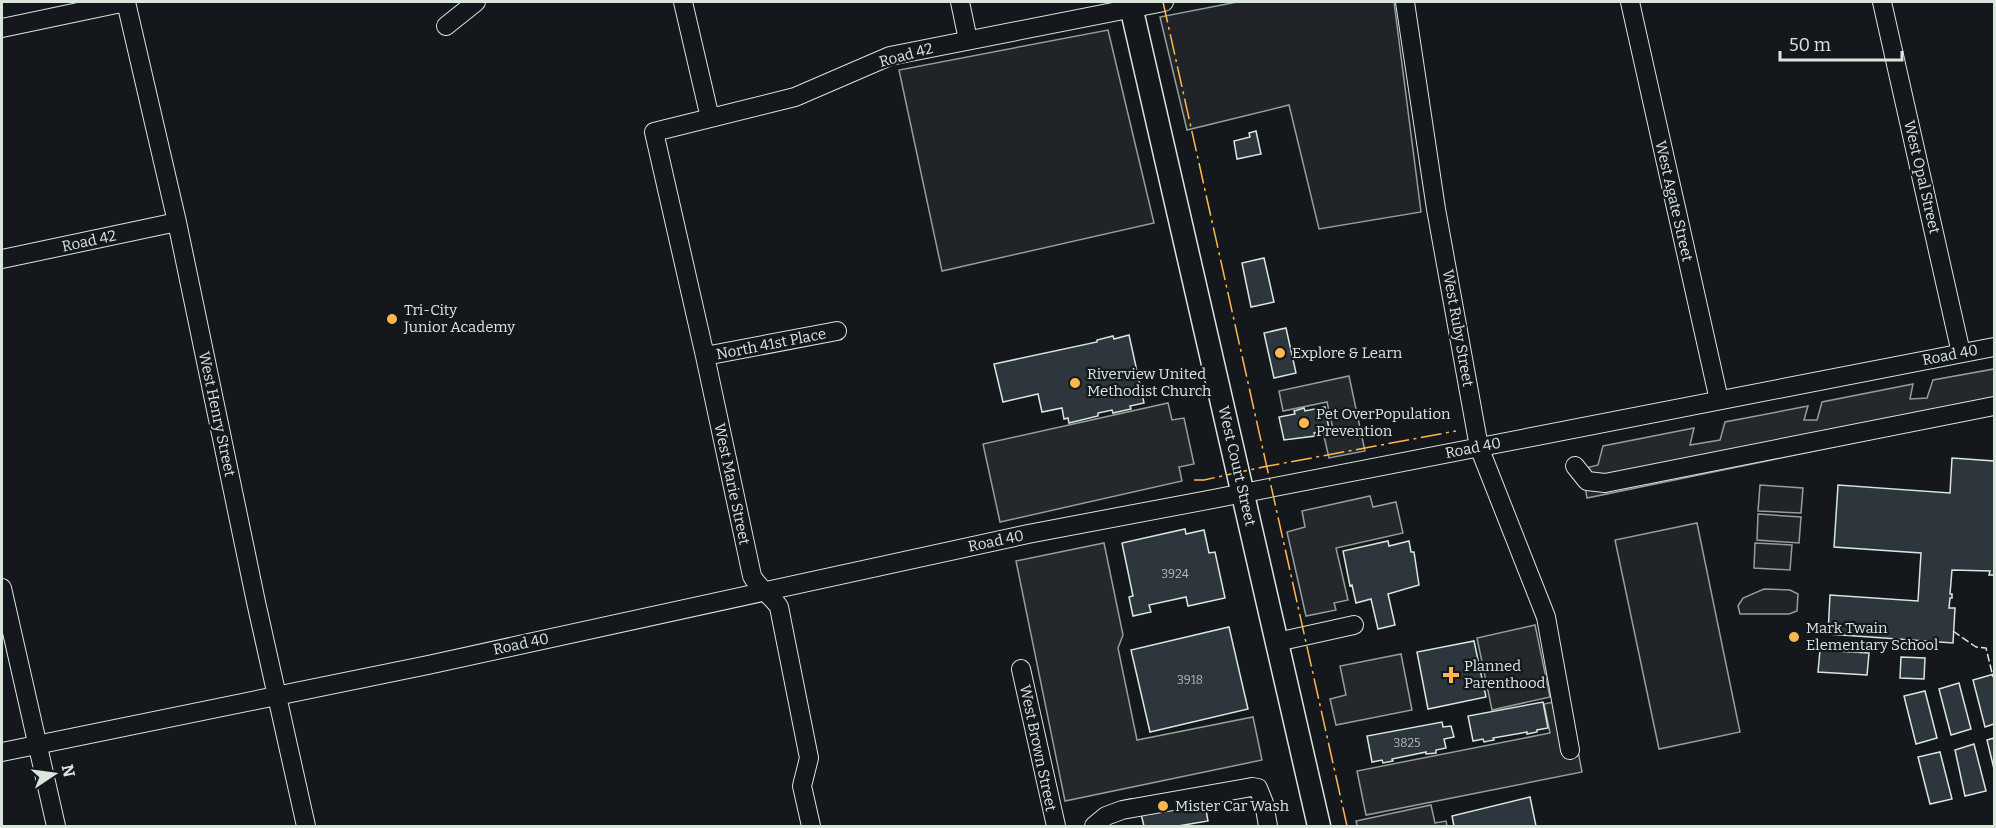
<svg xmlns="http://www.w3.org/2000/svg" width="1996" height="828" font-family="Bitter,serif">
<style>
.green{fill:#202428;stroke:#939e99;stroke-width:1.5}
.parking{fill:#24282b;stroke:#939e99;stroke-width:1.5}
.building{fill:#2c363c;stroke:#d8e6dc;stroke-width:1.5}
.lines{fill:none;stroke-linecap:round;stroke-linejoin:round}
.minor-casing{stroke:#d8e6dc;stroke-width:20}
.major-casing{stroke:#d8e6dc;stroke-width:25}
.minor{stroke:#14181c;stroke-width:18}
.major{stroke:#14181c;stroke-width:22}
.fence{stroke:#d8e6dc;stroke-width:1.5;stroke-dasharray:8 3;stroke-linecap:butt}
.power{stroke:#ffb74d;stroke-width:1.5;stroke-dasharray:21 4.5 3 4.5;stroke-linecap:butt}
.poi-dot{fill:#ffb74d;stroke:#14181c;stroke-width:2}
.labels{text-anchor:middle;stroke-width:4.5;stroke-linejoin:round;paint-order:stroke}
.number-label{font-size:12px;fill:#adbab4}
.street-label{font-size:15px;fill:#d8e6dc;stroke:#14181c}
.poi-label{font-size:15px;fill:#d8e6dc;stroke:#14181c;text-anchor:start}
</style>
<rect width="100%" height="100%" fill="#14181c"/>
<!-- green -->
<path class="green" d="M1237,2H1394L1421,212L1319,229L1289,105L1187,130L1160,17Z
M1108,30L1154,223L942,271L899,70Z
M1760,485L1803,488L1801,513L1758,511Z
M1758,514L1801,517L1799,543L1757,540Z
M1697,523L1740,732L1659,749L1615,540Z
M1755,543L1792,545L1790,570L1754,568Z
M1764,589L1790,590L1798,594L1797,611L1789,614H1740L1738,606L1743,598Z"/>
<!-- parking -->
<path class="parking" d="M1994,369V414L1587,498L1582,469L1598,465L1603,446L1694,428L1690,445L1720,440L1725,422L1808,406L1804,420H1817L1822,402L1913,384L1910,399L1927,398L1933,380Z
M1349,376L1365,451L1329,458L1323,432L1333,429L1327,402L1283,411L1279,391Z
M1168,403L1172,420L1184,418L1194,464L1179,467L1182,481L1000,522L983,444Z
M1370,496L1373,507L1396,502L1403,533L1336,548L1348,600L1334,603L1336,610L1306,616L1287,532L1305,527L1302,511Z
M1104,543L1123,635L1118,648L1137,740L1253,717L1262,760L1065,801L1016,561Z
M1535,625L1550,697L1492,710L1477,638Z
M1401,654L1412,710L1336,725L1330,699L1346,695L1340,666Z
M1568,699L1582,772L1366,815L1357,771L1550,733L1544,704Z
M1431,805L1435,823L1446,821L1447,826H1357L1356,821Z"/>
<!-- building -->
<path class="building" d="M1256,131L1261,154L1237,159L1234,141L1250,137L1249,133Z
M1264,258L1274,302L1251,307L1242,263Z
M1286,328L1296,373L1274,378L1264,333Z
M1129,335L1144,403L1130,406L1131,409L1113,413L1112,410L1098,413V416L1069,423L1068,418L1064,419L1062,408L1042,412L1038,394L1003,402L994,364L1097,342V340L1113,336L1114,339Z
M1325,407L1329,429L1314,433L1315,436L1284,440L1279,417L1295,414L1294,411L1304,408L1305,411Z
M1952,458L1994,461V575H1989L1990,571L1952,570L1950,594H1952V598H1950L1949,608H1955L1953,643L1828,634L1830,595L1918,601L1921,553L1834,547L1838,485L1950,493Z
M1185,529L1186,534L1204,530L1209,553L1215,552L1225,598L1188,606L1186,597L1149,605L1151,612L1133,616L1129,597L1133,596L1122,543Z
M1388,541L1389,546L1409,541L1411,552H1414L1419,585L1388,594L1395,625L1378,629L1371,599L1356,603L1352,585L1350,586L1343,551Z
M1229,627L1248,709L1150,732L1131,650Z
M1474,641L1486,697L1428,709L1417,652Z
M1820,650L1869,653L1867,675L1818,672Z
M1901,657L1925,658L1924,679L1900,678Z
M1994,674V724L1985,727L1973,680Z
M1959,683L1971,729L1951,735L1939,689Z
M1925,691L1937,738L1916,744L1904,696Z
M1543,702L1548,728L1537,730V732L1527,734V732L1493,738L1494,740L1484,742L1483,739L1473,741L1468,716Z
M1442,722L1443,727L1451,726L1454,737L1444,739L1446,748L1436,750V753L1426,754V752L1392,759L1393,761L1383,763L1382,760L1372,762L1367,736Z
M1994,738V769L1987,740Z
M1974,744L1986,791L1965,796L1955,750Z
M1940,752L1952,799L1930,804L1918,757Z
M1530,797L1536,826H1454L1452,816Z
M1131,799V802L1204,800L1208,821L1178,826H1144L1141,814L1124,818L1121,801Z"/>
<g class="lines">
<!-- minor casing -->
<g class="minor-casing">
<path id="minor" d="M126,2L177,222L256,602L306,826
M683,2L710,118
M960,2L968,40
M1405,2L1436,209L1479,447L1546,617L1570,750
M1630,2L1719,400
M1882,2L1961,353
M446,26L476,2
M2,28L126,2
M2,259L177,222
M705,356L837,331
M1575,466L1587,481L1605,483L1994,406
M2,588L56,826
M1277,642L1354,625
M1021,669L1056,826
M2,752L428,665L1028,534L1213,499L1994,347
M811,826L802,786L809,758L779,607C771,595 759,589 752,576L705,356L654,132L795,97L890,56L1164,2
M1094,826L1106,816L1122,810L1252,787L1258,788L1264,803L1268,826"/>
</g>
<!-- major casing -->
<g class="major-casing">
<path id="major" d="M1130,2L1319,826"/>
</g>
<!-- minor -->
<use href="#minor" class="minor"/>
<!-- major -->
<use href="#major" class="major"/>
<!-- fence -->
<path class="fence" d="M1953,631L1976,647L1986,648L1993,677"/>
<!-- power -->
<path class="power" d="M1163,2L1347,826
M1194,480H1204L1263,467L1456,431"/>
</g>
<!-- markers -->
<g class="poi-dot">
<circle cx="392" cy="319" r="6"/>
<circle cx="1280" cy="353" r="6"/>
<circle cx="1075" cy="383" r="6"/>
<circle cx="1304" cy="423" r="6"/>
<circle cx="1794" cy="637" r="6"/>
<path d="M1448 666h6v6h6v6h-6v6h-6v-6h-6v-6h6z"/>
<circle cx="1163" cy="806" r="6"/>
</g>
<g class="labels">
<!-- number labels -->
<g class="number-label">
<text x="1175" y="578">3924</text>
<text x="1190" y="684">3918</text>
<text x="1407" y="747">3825</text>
</g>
<!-- street labels -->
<g class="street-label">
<text transform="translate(906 55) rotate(-15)" y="5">Road 42</text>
<text transform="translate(1922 177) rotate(77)" y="5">West Opal Street</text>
<text transform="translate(1674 201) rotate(77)" y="5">West Agate Street</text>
<text transform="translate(89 241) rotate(-12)" y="5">Road 42</text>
<text transform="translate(1458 328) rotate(80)" y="5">West Ruby Street</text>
<text transform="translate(771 344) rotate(-11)" y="5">North 41st Place</text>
<text transform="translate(1950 355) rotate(-11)" y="5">Road 40</text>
<text transform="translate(217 414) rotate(78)" y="5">West Henry Street</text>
<text transform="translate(1473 448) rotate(-11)" y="5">Road 40</text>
<text transform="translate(1237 466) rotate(77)" y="5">West Court Street</text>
<text transform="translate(732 484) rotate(78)" y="5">West Marie Street</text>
<text transform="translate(996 541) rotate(-12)" y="5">Road 40</text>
<text transform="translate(521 644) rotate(-12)" y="5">Road 40</text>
<text transform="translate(1038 748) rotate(78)" y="5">West Brown Street</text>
</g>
<!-- poi labels -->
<g class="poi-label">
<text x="404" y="315">Tri-City<tspan x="404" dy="17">Junior Academy</tspan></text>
<text x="1292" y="358">Explore &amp; Learn</text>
<text x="1087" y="379">Riverview United<tspan x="1087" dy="17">Methodist Church</tspan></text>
<text x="1316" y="419">Pet OverPopulation<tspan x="1316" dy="17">Prevention</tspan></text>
<text x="1806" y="633">Mark Twain<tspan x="1806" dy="17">Elementary School</tspan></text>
<text x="1464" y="671">Planned<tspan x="1464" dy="17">Parenthood</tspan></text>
<text x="1175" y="811">Mister Car Wash</text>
</g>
</g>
<!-- border -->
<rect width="1996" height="828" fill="none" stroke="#d8e6dc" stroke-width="6"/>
<!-- north arrow -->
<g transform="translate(54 774) rotate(77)" stroke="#14181c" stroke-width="4.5" paint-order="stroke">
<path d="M0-4.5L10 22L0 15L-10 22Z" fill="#d8e6dc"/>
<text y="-9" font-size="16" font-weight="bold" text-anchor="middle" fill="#d8e6dc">N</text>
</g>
<!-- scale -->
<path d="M1780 51v9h122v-9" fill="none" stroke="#d8e6dc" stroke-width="3"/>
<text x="1789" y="51" font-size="18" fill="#d8e6dc" stroke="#14181c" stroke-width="4.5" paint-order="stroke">50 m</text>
</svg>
